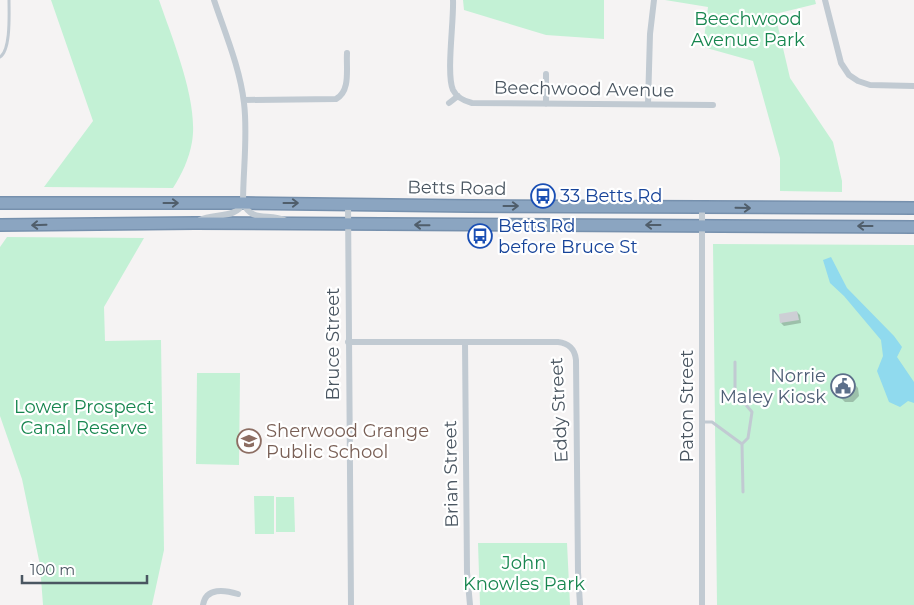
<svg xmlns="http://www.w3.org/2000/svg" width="914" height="605" font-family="Montserrat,sans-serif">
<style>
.green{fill:#c3f1d5}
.water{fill:#90daee}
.shadow{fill:#0003}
.building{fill:#cdcfd5}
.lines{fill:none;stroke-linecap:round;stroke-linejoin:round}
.highway-casing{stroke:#7690ad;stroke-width:14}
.lane{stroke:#c1cad2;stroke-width:3}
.street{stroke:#c1cad2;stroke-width:6}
.highway{stroke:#8ba5c1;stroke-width:11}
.oneway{stroke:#505e6b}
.labels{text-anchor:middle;stroke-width:4.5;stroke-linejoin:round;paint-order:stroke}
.park-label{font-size:18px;fill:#17864f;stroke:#fff}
.street-label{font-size:18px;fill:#4a5661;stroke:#fff}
.transit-label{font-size:18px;fill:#164399;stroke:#fff;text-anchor:start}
.service-label{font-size:18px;fill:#4e5e75;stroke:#fff;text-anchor:end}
.education-label{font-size:18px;fill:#785e54;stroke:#fff;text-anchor:start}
</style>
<rect width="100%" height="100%" fill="#f5f3f3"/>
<!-- green -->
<path class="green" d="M51,0H159C172,38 199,102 192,142C189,159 182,174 173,188L44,187L93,121Z
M463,0H604V39L546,35L464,10Z
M665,0H815L816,4L775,14L790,78L833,142L842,181V192L780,191V158L753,61L703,47L708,7Z
M7,237L144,238L104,307L105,341L161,340L164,550L152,605H43L40,565L22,479L0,416V247Z
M713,244L914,245V605H717Z
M197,373H240L239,465L196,464Z
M254,496H274V534H255Z
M276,497H294L295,532H276Z
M478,543H567L570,605H480Z"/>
<!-- water -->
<path class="water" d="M831,257L847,288L894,336L902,347L897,357L914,382V403L908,401L900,407L889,402L877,371L883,356L881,340L844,296L830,283L823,260Z"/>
<!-- shadow -->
<path class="shadow" d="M797,312L800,315L801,323L784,326L781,323Z
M839,376H847L858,388L859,396L853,402H845L833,390V382Z"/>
<!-- building -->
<path class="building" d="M797,311L799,320L780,323L779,314Z
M832 386a11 11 0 1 1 22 0a11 11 0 1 1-22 0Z"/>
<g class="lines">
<!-- highway casing -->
<g class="highway-casing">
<path id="highway" d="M0,203H243L469,206L914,208
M0,225L195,223L914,227"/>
</g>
<!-- lane -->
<path class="lane" d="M0,57C11,50 9,13 9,0
M735,362V392L752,412L748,438L742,444
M703,422H712L742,444L743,492"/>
<!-- street -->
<path class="street" d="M453,0C454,21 446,74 453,90C457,98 464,101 472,103L713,105
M825,0L841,63L849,75L858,81L870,85L914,86
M244,100L336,99C351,91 346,68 347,53
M449,103L458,96
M546,104V74
M648,104L650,34L654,0
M243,203C253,224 269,212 286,221
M348,203L351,605
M702,207V605
M200,220C213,213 237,219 243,203C243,170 248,136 244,103C240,68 225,33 214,0
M348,342H558C568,343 575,349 576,360L578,572L580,605
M465,342L467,572L470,605
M203,605C206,587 225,590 238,594"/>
<!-- highway -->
<use href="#highway" class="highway"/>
</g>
<!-- one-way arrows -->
<defs><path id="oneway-shaft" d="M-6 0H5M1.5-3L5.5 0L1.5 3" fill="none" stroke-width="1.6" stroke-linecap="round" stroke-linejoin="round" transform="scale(1.25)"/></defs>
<g class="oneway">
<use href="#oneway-shaft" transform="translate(171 203)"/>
<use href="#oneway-shaft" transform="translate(291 203)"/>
<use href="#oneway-shaft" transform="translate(511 206)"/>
<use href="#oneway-shaft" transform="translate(743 208) rotate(1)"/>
<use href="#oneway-shaft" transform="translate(39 225) rotate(178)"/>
<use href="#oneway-shaft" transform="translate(422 225) rotate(-179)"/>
<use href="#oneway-shaft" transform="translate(653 225) rotate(180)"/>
<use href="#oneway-shaft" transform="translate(865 226) rotate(-180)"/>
</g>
<!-- icons -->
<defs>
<g id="bus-ring" transform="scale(1.25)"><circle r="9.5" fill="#fff" stroke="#1a4fb4" stroke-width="1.5"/><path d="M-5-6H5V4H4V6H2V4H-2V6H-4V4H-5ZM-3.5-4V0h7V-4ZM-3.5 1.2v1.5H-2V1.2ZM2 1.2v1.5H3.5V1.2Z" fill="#1a4fb4"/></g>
<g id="civic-ring" transform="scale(1.25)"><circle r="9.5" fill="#fff" stroke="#5c6f8a" stroke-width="1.5"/><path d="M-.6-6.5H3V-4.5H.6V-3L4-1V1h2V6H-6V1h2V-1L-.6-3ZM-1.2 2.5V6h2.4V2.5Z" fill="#5c6f8a"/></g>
<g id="school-ring" transform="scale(1.25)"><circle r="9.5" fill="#fff" stroke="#8d6e63" stroke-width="1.5"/><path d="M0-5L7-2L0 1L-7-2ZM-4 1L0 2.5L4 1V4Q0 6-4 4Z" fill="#8d6e63"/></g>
</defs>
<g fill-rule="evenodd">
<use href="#bus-ring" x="543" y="196"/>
<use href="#bus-ring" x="480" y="236"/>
<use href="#civic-ring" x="843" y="386"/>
<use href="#school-ring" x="249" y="441"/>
</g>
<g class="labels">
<!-- park labels -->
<g class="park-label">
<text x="748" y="25">Beechwood<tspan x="748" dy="21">Avenue Park</tspan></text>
<text x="84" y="413">Lower Prospect<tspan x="84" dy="21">Canal Reserve</tspan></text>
<text x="524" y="569">John<tspan x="524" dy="21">Knowles Park</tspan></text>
</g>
<!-- street labels -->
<g class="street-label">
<text transform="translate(584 89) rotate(1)" y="6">Beechwood Avenue</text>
<text transform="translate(457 188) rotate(1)" y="6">Betts Road</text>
<text transform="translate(333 344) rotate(-90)" y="6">Bruce Street</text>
<text transform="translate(687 406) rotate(-90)" y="6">Paton Street</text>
<text transform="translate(559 410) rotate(-93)" y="6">Eddy Street</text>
<text transform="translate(451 474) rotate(-91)" y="6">Brian Street</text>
</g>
<!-- transit labels -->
<g class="transit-label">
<text x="560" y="202">33 Betts Rd</text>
<text x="498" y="232">Betts Rd<tspan x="498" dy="21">before Bruce St</tspan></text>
</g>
<!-- service labels -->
<g class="service-label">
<text x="826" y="382">Norrie<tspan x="826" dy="21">Maley Kiosk</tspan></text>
</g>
<!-- education labels -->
<g class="education-label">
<text x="266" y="437">Sherwood Grange<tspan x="266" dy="21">Public School</tspan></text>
</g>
</g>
<!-- scale -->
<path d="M22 575v8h125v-8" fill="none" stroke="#4a5661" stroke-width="2.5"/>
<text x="30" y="575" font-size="15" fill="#4a5661" stroke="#ffffff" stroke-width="4" paint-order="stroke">100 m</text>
</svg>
